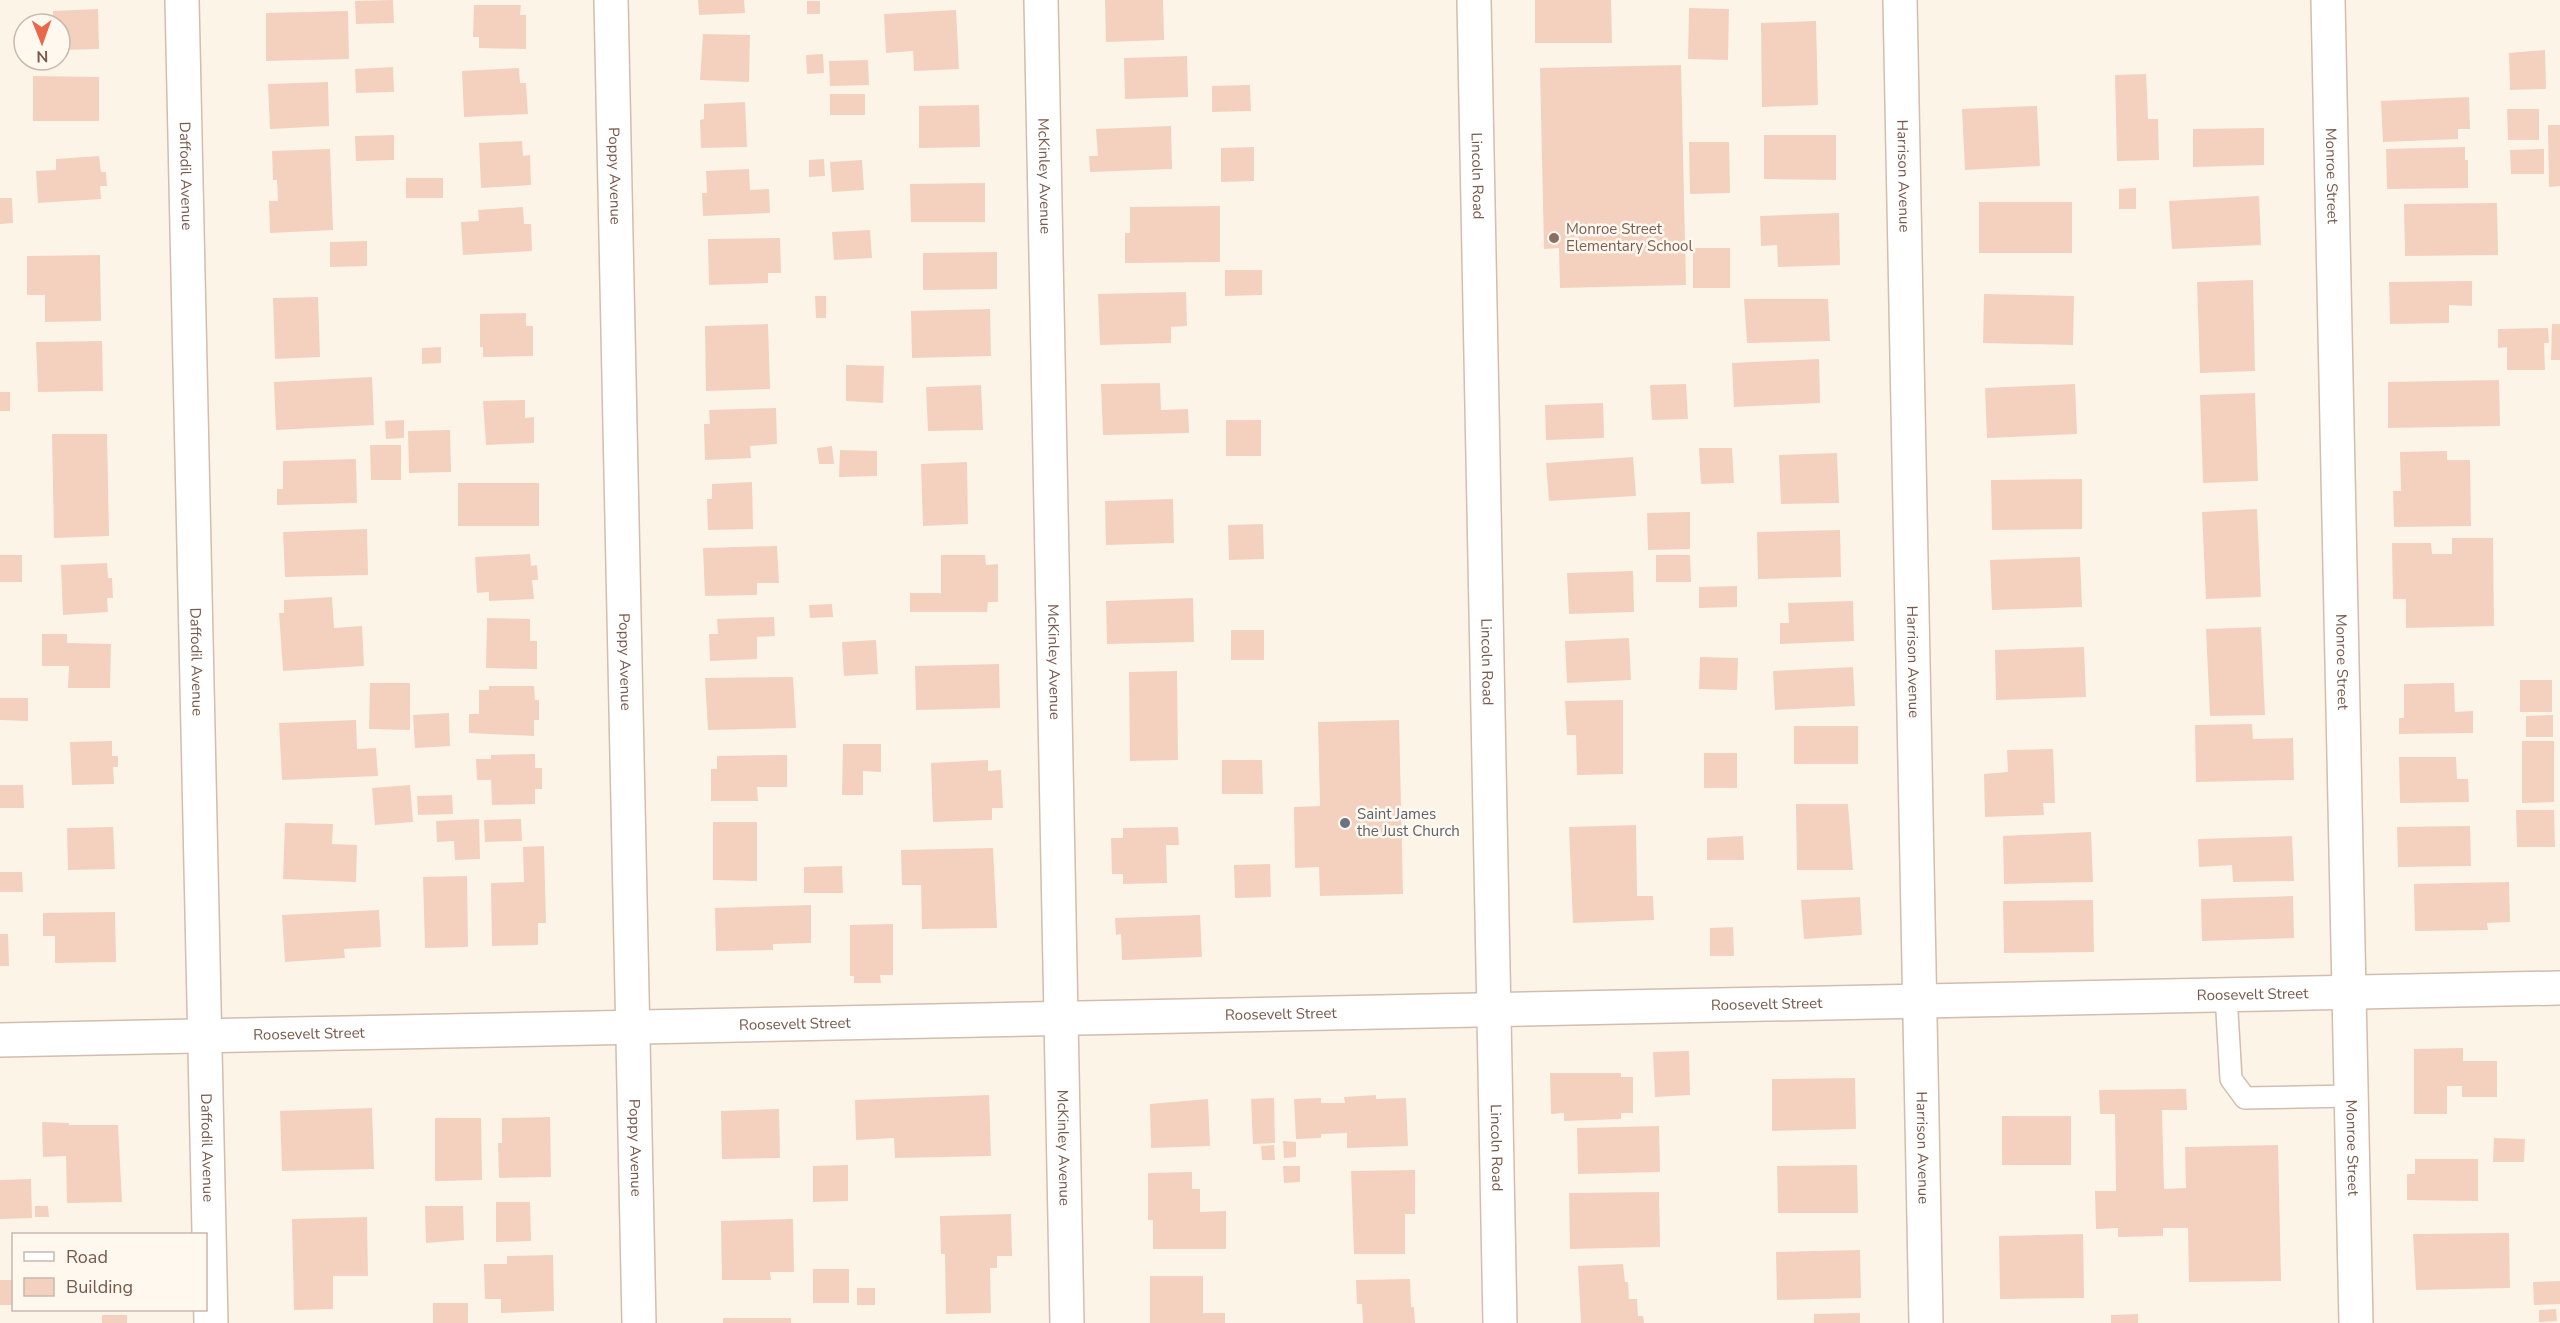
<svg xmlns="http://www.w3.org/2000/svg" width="2560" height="1323" font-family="'Nunito Sans',sans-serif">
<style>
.building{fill:#f3d1be}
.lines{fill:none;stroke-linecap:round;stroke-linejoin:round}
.lane-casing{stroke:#d2bdaf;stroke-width:24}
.street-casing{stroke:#d2bdaf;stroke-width:36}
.lane{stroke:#fff;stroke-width:21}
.street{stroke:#fff;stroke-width:33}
.education-dot{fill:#8d6e63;stroke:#fff8ef;stroke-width:2}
.worship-dot{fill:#6b7280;stroke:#fff8ef;stroke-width:2}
.labels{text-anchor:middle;stroke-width:5;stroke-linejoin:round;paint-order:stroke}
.street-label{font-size:15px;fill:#78594a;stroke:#fff8ef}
.education-label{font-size:15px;fill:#785e54;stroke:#fff8ef;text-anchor:start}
.worship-label{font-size:15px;fill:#5b616d;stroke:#fff8ef;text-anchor:start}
</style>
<rect width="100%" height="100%" fill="#fdf4e8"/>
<!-- building -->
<path class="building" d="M393,0L394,23L356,24L355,1Z
M698,0H744L745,13L699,15Z
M1105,0H1163L1164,40L1106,42Z
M1535,0H1611L1612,43H1535Z
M807,1H820V14H807Z
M474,5H521L520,15H526V49L479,48V37H473Z
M1689,8L1729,9L1728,60L1688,59Z
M98,9L99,49L60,50V24H53V11Z
M956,10L959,69L914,71L913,51L886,53L884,14Z
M348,11L349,59L266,61V13Z
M1816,21L1818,105L1762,107L1761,23Z
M703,34L750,35L749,82L700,80Z
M2545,50L2546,89L2510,90L2509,53Z
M823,54L824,73L807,74L806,55Z
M1187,56L1188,97L1125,99L1124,58Z
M868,60L869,85L830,86L829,61Z
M1681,65L1686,285L1560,288L1559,248L1544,249L1540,68Z
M393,67L394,92L356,93L355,69Z
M519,68L520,83H526L528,114L464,117L462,71Z
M2146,74L2148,119H2158L2159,160L2117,161L2115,75Z
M33,76L99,77V121H33Z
M328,82L329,126L270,129L268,84Z
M1250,85L1251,111L1212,112V86Z
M830,94H865V115H830Z
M2469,97L2470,129H2458V139L2383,142L2381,101Z
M745,102L747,147L701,148L700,120L704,119V104Z
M979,105L980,147L919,148V106Z
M2037,106L2040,166L1965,170L1962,109Z
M2507,109H2539V140H2508Z
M2548,125H2560V186L2549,187Z
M1171,126L1172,169L1090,172L1089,156H1098L1096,129Z
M2264,128V165L2193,167V129Z
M394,135V160L356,161L355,136Z
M1764,135H1836V180L1764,179Z
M522,141L523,156L530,155L531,185L481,188L479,143Z
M1689,142H1729L1730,193L1690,194Z
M1254,147V181L1221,182V148Z
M2465,147V160H2468V188L2387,189L2386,149Z
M330,149L333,230L270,233L269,201H278L277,180H273L272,151Z
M2544,149V174H2511L2510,150Z
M99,156L101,172H106L107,186H100L101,199L38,203L36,171L56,170V159Z
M824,159L825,176L809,177V160Z
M862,160L864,190L832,192L830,162Z
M749,169L750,190L769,189L770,213L703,216L702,193H707L706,171Z
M406,178H443V198H406Z
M985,183V222H911L910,184Z
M2136,188V209H2119V189Z
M2259,196L2261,245L2172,249L2169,201Z
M0,198H12L13,223L0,224Z
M1979,202H2072V253H1979Z
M2497,203L2498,255L2405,256L2404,204Z
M1220,206V262L1125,263V233H1130V207Z
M523,207L524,224H531L532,251L463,255L461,222L479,221L478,210Z
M1839,213L1840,265L1778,267L1777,245L1761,246L1760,216Z
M870,230L872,258L834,260L832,232Z
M780,238L781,273H768V283L709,285L708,239Z
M367,241V266L330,267V242Z
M1693,248H1730V288H1693Z
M997,252V289L923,290V253Z
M100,255L101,321L45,322V295H27V256Z
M1225,270H1262V295L1225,296Z
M2253,280L2255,371L2200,373L2197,282Z
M2472,281V306L2449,305V323L2390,324L2389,282Z
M1186,292L1187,326L1171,327V343L1100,345L1098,294Z
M1984,294L2074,296L2073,345L1983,343Z
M815,296H826V318H816Z
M318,297L320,357L275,359L273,298Z
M1744,299H1828L1830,341L1747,343Z
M990,309L991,356L912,358L911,311Z
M526,313V326H533V356L483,357V347H480V314Z
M768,324L770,389L706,391L705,326Z
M2552,324H2560V360H2551Z
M2548,328L2549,343H2544L2545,370H2507V347L2498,348V329Z
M102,341L103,391L38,392L36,342Z
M441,347V363L422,364V348Z
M1819,359L1820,403L1734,407L1732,363Z
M846,365L884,366L883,403L846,401Z
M372,377L374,425L276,430L274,382Z
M2499,380L2500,426L2388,428V382Z
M1160,383L1161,410L1188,409L1189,433L1103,435L1101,384Z
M1686,384L1688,419L1652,420L1650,385Z
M2075,384L2077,434L1987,438L1985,388Z
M981,385L983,430L928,431L926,387Z
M0,392H10V411H0Z
M2255,393L2258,481L2203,483L2200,395Z
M525,400V418L534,417V443L486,445L483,401Z
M1603,403L1604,438L1546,440L1545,405Z
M776,408L777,444L750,446L751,458L705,460L704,424H710L709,410Z
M404,420V438L386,439L385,421Z
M1226,420H1261V456H1226Z
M450,430L451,472L409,473L408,431Z
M52,434H107L109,536L54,538Z
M370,445H401V480H371Z
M832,446L834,464H819L817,448Z
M1699,448H1732L1734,483L1701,484Z
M840,450L877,451V476L839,477Z
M2447,451V460H2470L2471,526L2394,527L2393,491H2401L2400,452Z
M1837,453L1839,503L1781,504L1779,455Z
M1633,457L1636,496L1549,501L1546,463Z
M356,459L357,503L277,505V489H283V461Z
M967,462L968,524L923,526L921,464Z
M2082,479V529L1992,530L1991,480Z
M752,482L753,529L708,530L707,499H712V484Z
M458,483H539V526H458Z
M1173,499L1174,543L1106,545L1105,501Z
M2257,509L2261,597L2206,599L2202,512Z
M1690,512V549L1648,550L1647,513Z
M1263,524L1264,559L1229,560L1228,525Z
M367,529L368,575L285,577L283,532Z
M1840,530L1841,577L1758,579L1757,532Z
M2452,538H2493L2494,626L2406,628V599H2393L2392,543H2431L2432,554H2452Z
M777,546L779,583H757V595L705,596L703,548Z
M530,554L531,566L537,565L538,580H532L534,599L489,601V592L477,593L475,557Z
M0,555H22V582H0Z
M941,555H985L986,565L998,564V602H988L987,612H910V593H941Z
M1656,555H1690L1691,582H1656Z
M2080,557L2082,607L1992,610L1990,560Z
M107,563L108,578H112L113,598H107L108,612L63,615L61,565Z
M1633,571L1634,612L1569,614L1567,573Z
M1737,586V607L1699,608V587Z
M332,597L334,628L362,626L364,666L283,671L279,613H284V600Z
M1193,598L1194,642L1107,644L1106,601Z
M1853,601L1854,641L1780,644V623H1789L1788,603Z
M832,604L833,617L810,618L809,605Z
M774,617L775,636L757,637V659L710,661L709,634H718L717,619Z
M487,618L530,619V641H537V669L486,668Z
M2261,627L2265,715L2210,716L2206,629Z
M1231,630H1264V660H1231Z
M42,634H67V643L111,644L110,688H68L69,666H42Z
M1629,638L1631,680L1567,683L1565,641Z
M876,640L878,674L844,676L842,642Z
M2084,647L2086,697L1996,700L1995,650Z
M1700,657L1738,658L1737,690L1699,689Z
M999,664L1000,708L916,710L915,666Z
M1853,667L1855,706L1775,710L1773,671Z
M1177,671L1178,760L1130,761L1129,672Z
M793,677L796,728L708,730L705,678Z
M2520,680H2552V712H2520Z
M370,683H410V730L369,729Z
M2454,683L2455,712L2473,711V733L2399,734V718H2404V684Z
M489,686H534L535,700H539V720H534V736L469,733V714H479V690H489Z
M0,698H28V721L0,720Z
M1623,700V774L1577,775L1576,735H1567L1565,701Z
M449,713L450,746L415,748L413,715Z
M2553,715V737H2526V716Z
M356,720L357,749L376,748L378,776L282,780L279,723Z
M1399,720L1403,894L1320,896L1319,867L1295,868L1294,807L1320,806L1318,722Z
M2252,724L2253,739L2293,738L2294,780L2196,782L2195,725Z
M1794,726H1858V764H1794Z
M112,741V756H118V767H113L114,784L72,785L70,742Z
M2522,741H2554V802L2522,803Z
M843,744H881V772L863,771V795H842Z
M2053,749L2055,803H2043L2044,815L1985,817L1984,774L2008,772L2007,750Z
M1704,753H1737V788H1704Z
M535,754V768H542V789H535V804L492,805L491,780H477L476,759H491V755Z
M787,755V787H757L758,801H711V769H717V756Z
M2399,757H2456L2457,779H2468L2469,802L2400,803Z
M988,760V771L1001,770L1003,808H992V820L933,822L931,763Z
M1222,760H1262L1263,794H1222Z
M0,785H23L24,808H0Z
M410,785L413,822L375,825L372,788Z
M452,795L453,814L418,815L417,796Z
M1796,804H1848L1853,870H1797Z
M2516,810H2554L2555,847H2517Z
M479,819L480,859L455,860L454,841L437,842L436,821Z
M521,819L522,841L485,842L484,820Z
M713,822H757V881L713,880Z
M285,823L333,824L332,844L357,845L356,882L283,879Z
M1636,825L1637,896H1653L1654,920L1573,923L1569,827Z
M2470,826L2471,866L2398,867L2397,827Z
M113,827L115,869L68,870L67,828Z
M1178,827L1179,845H1166L1167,883L1123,884V874H1112L1111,838H1123V828Z
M2091,832L2093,882L2004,884L2003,836Z
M1743,836L1744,860H1707V838Z
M2292,836L2294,881L2233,882L2232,865L2199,867L2198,839Z
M544,846L546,923H538V945L492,946L491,883L524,882L523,847Z
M993,848L997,928L922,929L921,885H902L901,850Z
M1270,864L1271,897L1235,898L1234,865Z
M842,866L843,893H804V867Z
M0,872H22L23,892H0Z
M467,876L468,947L425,948L423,877Z
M2509,882L2510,922L2487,923L2488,930L2415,931L2414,884Z
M2293,896L2294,938L2202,941L2201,899Z
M1860,897L1862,935L1804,939L1801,900Z
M2093,900L2094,952L2004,953L2003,901Z
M811,905V943L773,944V950L716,951L715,908Z
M379,910L381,947L344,949L345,958L285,962L282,915Z
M115,912L116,962L55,963V936H43V913Z
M1200,915L1202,957L1122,960L1121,934L1116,935L1115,918Z
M893,924V975H880L881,983H854V976H850V925Z
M1733,927L1734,956H1710V928Z
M0,934H8L9,966H0Z
M2463,1048V1061H2497V1097H2462V1086H2447V1114H2414V1049Z
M1689,1051L1690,1095L1655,1097L1653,1052Z
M1550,1073H1621V1077H1633V1113H1621V1119L1564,1121V1113L1551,1114Z
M1855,1078L1856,1129L1772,1131V1079Z
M2186,1089L2187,1110H2162L2164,1189L2186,1188L2185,1147L2278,1145L2281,1281L2189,1282L2188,1228H2163V1236L2118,1237V1228L2096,1229L2095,1191H2116L2115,1114H2100L2099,1090Z
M989,1095L991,1156L895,1158L894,1138L856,1140L855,1100Z
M1376,1095V1099L1406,1098L1408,1146L1347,1148V1133L1321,1134V1138L1296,1139L1294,1099L1321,1098V1103H1345L1344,1097Z
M1274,1098L1275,1143L1253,1144L1251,1099Z
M1208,1099L1210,1146L1151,1148L1150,1104Z
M372,1108L374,1169L282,1171L280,1111Z
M779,1109L780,1158L722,1159L721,1111Z
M2002,1116H2071V1165H2002Z
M550,1117L551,1177L499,1178L498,1143H502V1118Z
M435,1118H481L482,1180L435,1181Z
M42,1122L69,1123V1125H118L122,1202L67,1203L66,1156L43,1157Z
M1659,1126L1660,1172L1578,1174L1577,1128Z
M2494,1138L2525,1139L2524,1162H2493Z
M1283,1141L1296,1142V1157L1284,1158Z
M1274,1145L1275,1160H1262L1261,1146Z
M2415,1159H2478V1201L2407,1200V1174H2415Z
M848,1165V1201L813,1202V1166Z
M1857,1165L1858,1213H1778L1777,1166Z
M1283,1166H1300V1182L1284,1183Z
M1415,1170V1214H1405V1254H1354L1351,1171Z
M1192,1172V1189H1200V1212L1226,1211V1249H1153V1220H1148V1173Z
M31,1179L32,1218L0,1219V1180Z
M1659,1192L1660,1247L1570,1249L1569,1193Z
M496,1202H530L531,1241L496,1242Z
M35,1206H48L49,1217H35Z
M425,1206H463L464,1240L426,1243Z
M1011,1214L1012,1256H997V1268H990L991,1313L946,1314L945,1254H941L940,1216Z
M367,1217L368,1276H333V1309L294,1310L292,1219Z
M793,1219L794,1272H770L771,1280H722L721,1221Z
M2509,1233L2510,1288L2416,1290L2413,1234Z
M2083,1234L2084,1298L2000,1299L1999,1236Z
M1860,1250L1861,1298L1777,1300L1776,1252Z
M553,1255L554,1311L501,1313V1299H485L484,1264H507V1256Z
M1623,1264L1625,1282H1628L1629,1299H1637L1638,1316H1643L1644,1323H1581L1578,1266Z
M813,1269H849V1303H813Z
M1150,1276H1203V1313H1225V1323H1150Z
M1410,1279L1411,1307H1414L1415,1323H1363L1362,1304H1357L1356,1280Z
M0,1280H14V1305H0Z
M2560,1281V1304L2534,1305L2533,1282Z
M857,1288H875V1305H857Z
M433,1303H468V1323H433Z
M2556,1309L2557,1321L2539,1322V1310Z
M1860,1313V1323H1814V1314Z
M2138,1314V1323H2111V1315Z
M102,1315H127V1323H102Z
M723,1318H791V1323H723Z"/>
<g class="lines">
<!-- lane casing -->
<g class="lane-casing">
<path id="lane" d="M2226,995L2231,1079L2245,1098L2352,1096"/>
</g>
<!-- street casing -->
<g class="street-casing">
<g id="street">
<path id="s1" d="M182,0L211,1323"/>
<path id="s2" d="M611,0L639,1323"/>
<path id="s3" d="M1041,0L1067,1323"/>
<path id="s4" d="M1474,0L1500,1323"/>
<path id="s5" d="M1900,0L1926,1323"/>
<path id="s6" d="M2328,0L2356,1323"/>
<path id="s7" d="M0,1040L2560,988"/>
</g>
</g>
<!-- lane -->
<use href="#lane" class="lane"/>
<!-- street -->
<use href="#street" class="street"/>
</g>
<!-- markers -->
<circle class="education-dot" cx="1554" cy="238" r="6"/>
<circle class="worship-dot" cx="1345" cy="823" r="6"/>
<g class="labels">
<!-- street labels -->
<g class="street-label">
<text dy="5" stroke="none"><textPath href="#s1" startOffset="176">Daffodil Avenue</textPath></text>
<text dy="5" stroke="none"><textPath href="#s2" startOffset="176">Poppy Avenue</textPath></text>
<text dy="5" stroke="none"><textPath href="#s3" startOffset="176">McKinley Avenue</textPath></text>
<text dy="5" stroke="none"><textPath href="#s4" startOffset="176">Lincoln Road</textPath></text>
<text dy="5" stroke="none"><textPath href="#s5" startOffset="176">Harrison Avenue</textPath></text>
<text dy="5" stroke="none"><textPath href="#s6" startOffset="176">Monroe Street</textPath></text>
<text dy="5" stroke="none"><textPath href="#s2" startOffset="662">Poppy Avenue</textPath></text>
<text dy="5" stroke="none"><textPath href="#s4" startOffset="662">Lincoln Road</textPath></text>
<text dy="5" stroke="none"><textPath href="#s6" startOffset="662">Monroe Street</textPath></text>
<text dy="5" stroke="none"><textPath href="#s1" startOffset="662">Daffodil Avenue</textPath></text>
<text dy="5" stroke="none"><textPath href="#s3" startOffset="662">McKinley Avenue</textPath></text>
<text dy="5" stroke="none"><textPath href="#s5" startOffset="662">Harrison Avenue</textPath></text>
<text dy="5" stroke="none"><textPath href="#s7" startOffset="2253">Roosevelt Street</textPath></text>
<text dy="5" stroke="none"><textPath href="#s7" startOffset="1767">Roosevelt Street</textPath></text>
<text dy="5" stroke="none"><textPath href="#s7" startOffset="1281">Roosevelt Street</textPath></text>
<text dy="5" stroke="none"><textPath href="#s7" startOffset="795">Roosevelt Street</textPath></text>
<text dy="5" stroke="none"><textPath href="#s7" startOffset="309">Roosevelt Street</textPath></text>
<text dy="5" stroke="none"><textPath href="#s1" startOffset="1148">Daffodil Avenue</textPath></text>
<text dy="5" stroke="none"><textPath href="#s2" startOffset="1148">Poppy Avenue</textPath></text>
<text dy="5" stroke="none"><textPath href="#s3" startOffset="1148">McKinley Avenue</textPath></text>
<text dy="5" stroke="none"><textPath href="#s4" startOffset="1148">Lincoln Road</textPath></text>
<text dy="5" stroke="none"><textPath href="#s5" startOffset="1148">Harrison Avenue</textPath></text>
<text dy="5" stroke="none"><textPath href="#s6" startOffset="1148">Monroe Street</textPath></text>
</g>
<!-- education labels -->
<g class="education-label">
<text x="1566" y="234">Monroe Street<tspan x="1566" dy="17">Elementary School</tspan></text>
</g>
<!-- worship labels -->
<g class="worship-label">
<text x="1357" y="819">Saint James<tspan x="1357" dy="17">the Just Church</tspan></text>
</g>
</g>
<!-- legend -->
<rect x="12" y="1233" width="195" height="78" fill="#fff8ef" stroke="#c9b8ad" stroke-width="1.5"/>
<rect x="24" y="1252" width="30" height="9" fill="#ffffff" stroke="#c9b8ad" stroke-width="1.5"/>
<text x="66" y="1263" font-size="18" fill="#78594a">Road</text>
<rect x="24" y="1278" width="30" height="18" fill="#f3d1be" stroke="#c9b8ad" stroke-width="1.5"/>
<text x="66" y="1293" font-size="18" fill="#78594a">Building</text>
<!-- north arrow -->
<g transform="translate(42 42) rotate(179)"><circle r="28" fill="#fff8ef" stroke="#c9b8ad" stroke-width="1.5"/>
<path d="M0-4.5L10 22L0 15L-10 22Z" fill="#ea674a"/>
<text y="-9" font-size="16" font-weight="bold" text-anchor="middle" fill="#78594a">N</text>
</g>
</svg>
